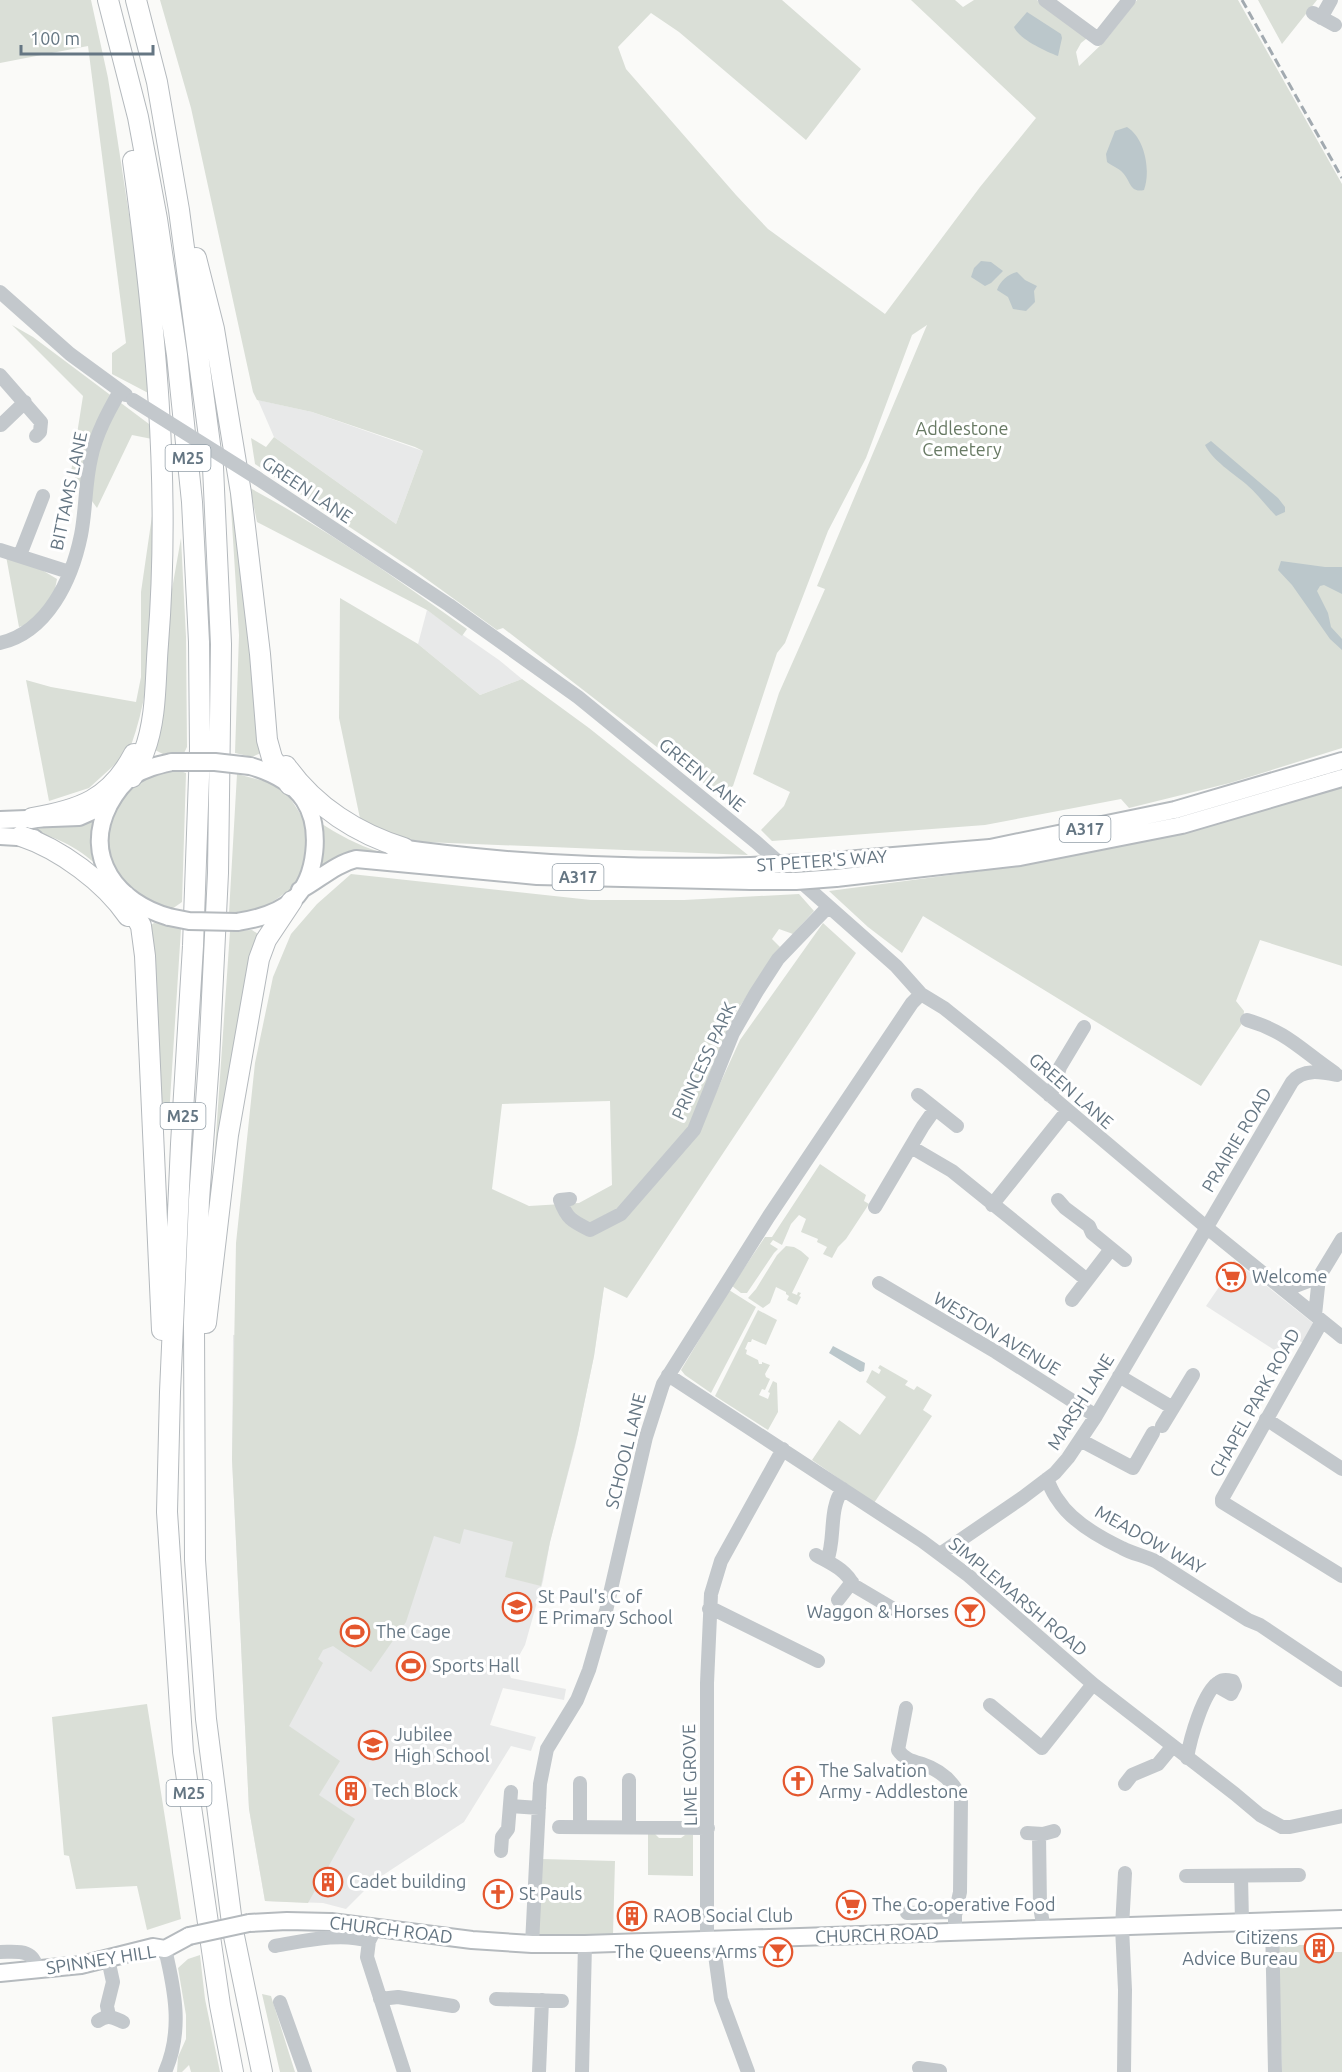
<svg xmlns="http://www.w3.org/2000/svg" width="1342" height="2072" font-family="Ubuntu,sans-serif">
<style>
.built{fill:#e8e9e9}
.green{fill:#dadfd7;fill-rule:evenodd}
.water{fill:#bbc7cb}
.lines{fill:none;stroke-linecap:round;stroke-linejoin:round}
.major-casing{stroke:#b5babe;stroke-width:20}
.highway-casing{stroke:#b4b9bd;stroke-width:22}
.minor{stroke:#c3c8cc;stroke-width:14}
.major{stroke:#fff;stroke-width:16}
.highway{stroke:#fff;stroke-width:20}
.rail{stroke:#a2aab0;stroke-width:3;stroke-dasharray:9 4.5;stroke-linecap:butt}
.major-bridge-casing{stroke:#b5babe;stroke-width:20;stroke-linecap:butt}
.minor-bridge{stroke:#c3c8cc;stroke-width:14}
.major-bridge{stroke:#fff;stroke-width:16}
.labels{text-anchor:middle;stroke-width:6;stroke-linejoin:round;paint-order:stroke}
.shield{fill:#fff;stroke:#939fa8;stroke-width:1.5}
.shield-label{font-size:16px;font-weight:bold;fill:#657683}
.park-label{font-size:18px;fill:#687a64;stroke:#fff}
.street-label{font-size:18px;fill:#657683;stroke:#fff}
.poi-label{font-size:18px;fill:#657683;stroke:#fff;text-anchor:start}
</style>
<rect width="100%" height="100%" fill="#fafaf8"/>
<!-- built -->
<path class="built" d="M258,400L312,412L423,451L396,524L274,437Z
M427,610L499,660L522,679L480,695L418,644Z
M1234,1260L1313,1323L1303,1343L1292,1337L1282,1353L1276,1351L1206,1306L1219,1287Z
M604,1286L594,1356L575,1447L550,1542L543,1581L525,1645L515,1663H509L508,1671L511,1678L566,1689L564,1700L503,1688L490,1725L536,1737L531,1751L511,1746L464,1822L374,1881L346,1909L323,1903L265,1901L249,1809L232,1459L233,1335Z"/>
<!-- green -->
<path class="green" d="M0,0H91L108,78L150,351L152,395L112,374V353L126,343L88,46L0,63Z
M160,0H782L861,69L806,140L679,32L651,13L618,47L626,69L736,195L768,229L885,314L980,187L1036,118L911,0H955L963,7L974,0H1037L1091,40L1086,39L1081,43L1076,52L1079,66L1105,41L1137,0H1238L1342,184V748L1230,783L1129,808L1121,799L985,825L772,841L761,830L784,806L790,792L753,774L779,693L825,589L817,586L927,325L912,335L866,458L828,531L785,643L777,653L733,786L719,795L503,628L497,630L414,570L255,464L251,438L266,447L274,437L396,524L423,451L415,447L312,412L257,400L253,392L191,108Z
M1258,0H1317L1282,44Z
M12,325L33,337L149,424L152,439L132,435L97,508L71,472L83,396Z
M229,476L261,753L252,757L235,753L239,635Z
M250,488C325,528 397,579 467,629L462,636L427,610L257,522Z
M152,516L156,523C154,596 156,690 126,758H122L89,788L49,801L26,680L51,687L136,702L141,677V592Z
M181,538L186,637L187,747L184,753L163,754L155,750L165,629Z
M6,556L32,564L57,579L54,594L40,620L19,627Z
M340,598L418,644L480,695L522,679L589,728L748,855L425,842L383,835L362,828L339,718Z
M175,769L186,773L182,902L172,909L157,906L125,888L111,866L107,842L108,823L128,788L144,777Z
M237,774L268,782L288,795L305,821L307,863L291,889L262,909L229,913Z
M1342,786V966L1260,940L1236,1001L1244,1011L1243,1022L1201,1086L923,916L902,953L868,927L829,891L981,871L1167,837Z
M98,811V866C76,846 55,836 26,830V824Z
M319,822C339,835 357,845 380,852L382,856L316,875Z
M351,874L591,900H684L799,894L814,911L793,934L779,929L772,939L780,947L734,1015L690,1125L696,1136L740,1040L823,923L856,953L627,1298L604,1287L594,1356L578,1433L550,1542L541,1586L505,1577L513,1542L464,1529L460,1544L434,1536L406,1622L371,1672L333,1646L323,1650L318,1659L323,1663L289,1726L340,1761L319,1795L355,1819L308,1903L265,1901L249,1809L232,1459L236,1243L255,1063L273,977L291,934L317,904ZM610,1101L612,1185L579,1203L529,1206L492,1189L502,1104Z
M154,923L170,925L181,929L169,1116L154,1097L149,935L151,925Z
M252,930L258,934L212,1194L230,931Z
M820,1164L866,1195L864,1201L869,1204L846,1239L838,1247L832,1258L823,1254L827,1247L817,1242L818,1239L801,1232L806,1219L799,1215L791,1224L782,1245L773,1240L770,1244L778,1249L774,1253L747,1293H741L732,1286L765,1237H772Z
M786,1246L794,1247L801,1251L809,1258L792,1293L797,1295L798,1292L801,1293L799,1296L801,1297L797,1305L787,1300L789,1296L786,1294V1292L776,1287L770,1303L763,1308L748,1298L756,1289L777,1255Z
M729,1290L756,1307L711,1393L685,1375L681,1370Z
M758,1310L777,1320L766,1345L752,1339L751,1342H748L745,1349L747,1350L746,1354L758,1360L759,1364H762V1362L770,1365L765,1374L766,1377L770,1379L765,1390L762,1389L759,1395L768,1399L770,1393L768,1392L773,1381L777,1383L778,1412L768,1430L715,1396Z
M880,1365L908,1381L905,1385L914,1390L917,1386L932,1395L923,1410L932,1416L874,1503L812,1460L839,1420L860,1435L886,1397L866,1382L872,1370L879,1374L881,1370L878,1368Z
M147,1704L181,1919L147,1930L137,1886L76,1889L69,1856L64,1855L52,1717Z
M648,1834H655L659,1838H681L685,1835H693V1876L648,1875Z
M541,1859L615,1861L613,1935L536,1934Z
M1278,1945H1304V1952H1342V2072H1282Z
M200,1955L205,1999L220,2072H191L189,2065L182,2072H177L178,2057L186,2039V2015L178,1968L188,1959Z
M262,1994L271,1996L295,2072H280Z"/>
<!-- water -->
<path class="water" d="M1027,12L1061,34L1062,38L1058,56C1045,51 1019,39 1014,27Z
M1127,127C1145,138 1151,171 1144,190C1130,193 1131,182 1123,173C1119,168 1112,166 1107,162L1106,154L1115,131Z
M981,261L991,262L1003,271L991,283L985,286L971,277L974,268Z
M1017,272L1025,280L1037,286L1034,291L1035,302L1026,311L1013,309L1008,297L997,290C1000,281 1008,274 1017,272Z
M1211,441L1278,498L1285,507V512L1276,516C1266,506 1257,493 1246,484C1234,474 1212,460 1205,445Z
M1281,561L1325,567H1342V594L1324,585L1320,586L1317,591L1328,613L1331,627L1342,639V650L1330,639L1292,585L1278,570Z
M833,1346L865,1363L864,1371L860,1372L829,1353Z"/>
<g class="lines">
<!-- major casing -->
<g class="major-casing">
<path id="major" d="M0,820L79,817L97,809L111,799
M0,836L34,838
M392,847C508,864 633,869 751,866
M821,862L990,848L1175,810L1342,761
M836,878L1020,857L1182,825L1342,778
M300,890C319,880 335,864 356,859L537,876L751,881
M169,917C118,903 82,858 109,805C115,794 122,783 133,776C145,768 159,765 172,762
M237,922C257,919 277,914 293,900C317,878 322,827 304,800C291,781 271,772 250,766
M249,1923L287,1921L331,1922L472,1940L532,1944H585L1342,1919
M0,1973L81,1965L153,1947L165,1949L189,1936"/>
</g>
<!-- highway casing -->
<g class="highway-casing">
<path id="highway" d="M108,0L138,117L157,219L177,355L192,502L199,642L200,749L193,946L181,1144L170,1392L167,1512L183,1752L220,2005L233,2072
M136,0L157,82L179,210L213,467L221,644L218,873L209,1060L199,1200L194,1323L195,1560L206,1719L233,1931L262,2072
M196,258L214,329L241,493L260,654L267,740L272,758L290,785
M286,766C315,807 358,834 404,848
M132,777C136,769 141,760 144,752C157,718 155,680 158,644C171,482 155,321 133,161
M32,818C79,810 110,800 134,754
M21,836C60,849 105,882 128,916
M125,896L141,926L145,956L162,1330
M206,1323L228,1135L259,959L266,940L292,901"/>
</g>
<!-- minor -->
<path class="minor" d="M1045,0L1098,39L1129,0
M1313,13L1335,25
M1321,18L1331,0
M0,292L70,354L126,395
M0,375L41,422L40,432L36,436
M1,425L25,402
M257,478L449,605L578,697L756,842L896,966L921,994L944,1008L1000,1053L1206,1227L1342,1337
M0,550L69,572
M20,555L43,496
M0,643C48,632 72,579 81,535C86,510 85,483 91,458C96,434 108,412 120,391
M1247,1020C1288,1032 1302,1051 1335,1073
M918,1095L957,1126
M1049,1095L1053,1090L1060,1067L1084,1027
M911,1147L952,1171L1087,1280
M570,1199L560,1200C567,1219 572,1221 590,1230L621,1214L694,1130L733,1033L756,993L778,959L828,907
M1058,1200L1065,1208L1089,1226L1092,1233L1125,1260
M992,1205L1067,1111
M875,1207L923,1126L935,1109
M879,1283L996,1352L1096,1416
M1285,1290L1319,1277
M1072,1300L1111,1249
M1315,1315L1319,1277L1342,1239
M1322,1321L1222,1499V1502L1342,1576
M668,1375L922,1541L969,1576L1093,1684L1235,1794L1260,1815L1282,1827H1290L1342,1816
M1119,1376L1173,1408
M1266,1419L1342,1469
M1162,1426L1193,1375
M1080,1440L1133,1468L1153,1433
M1047,1479C1050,1486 1053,1494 1058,1500C1071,1521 1099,1537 1122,1548C1133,1554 1145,1556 1157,1562L1248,1620L1260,1625L1342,1680
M940,1554L1022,1498L1055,1473L1068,1458L1096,1416L1292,1082C1303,1068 1322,1072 1337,1075
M816,1555C829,1563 846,1569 853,1585L897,1611
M827,1561C836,1538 828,1509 843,1489
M838,1600L852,1582
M709,1609L715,1610L818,1661
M990,1705L1042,1748L1093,1684
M906,1708L898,1750C904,1759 912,1761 922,1764C940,1770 954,1782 961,1799L960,1892L955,1915V1932
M1187,1758C1190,1740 1203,1691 1219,1682C1223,1679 1228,1680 1233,1681L1235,1686L1231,1694L1215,1685
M629,1780V1827
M1125,1784L1132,1775L1158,1764L1172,1747
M510,1806L539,1808
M559,1827L708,1828
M580,1827V1783
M1027,1833L1043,1834L1054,1831
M1039,1834L1040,1907L1044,1929
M501,1851L502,1837L508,1829L511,1792
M1186,1876L1299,1875
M1241,1876L1242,1922
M907,1913L956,1912
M1272,1922L1275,2072
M376,1927L369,1941L367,1957L404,2072
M707,1940V1683L711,1594L721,1561L783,1449
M713,1940L721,1999L748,2072
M532,1944L540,1784L547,1749L577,1700L589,1670L606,1611L646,1437L663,1384L769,1216L912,1003L921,994
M275,1946C305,1941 340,1932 369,1941
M0,1952C17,1952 34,1948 37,1970
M108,1959L113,1982L107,2006L109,2016
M380,1999L398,1997L453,2006
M496,1999L562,2001
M280,2002L305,2072
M98,2021C108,2014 112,2017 123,2022
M919,2068L940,2071
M165,2072C183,2031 175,1991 165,1949
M539,2072L542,2000
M582,2072L585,1944
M1124,2072L1125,1990L1122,1927L1125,1873"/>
<!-- major -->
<use href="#major" class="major"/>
<!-- highway -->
<use href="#highway" class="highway"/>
<!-- rail -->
<path class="rail" d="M1242,0L1342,178"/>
<!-- major-bridge casing -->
<g class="major-bridge-casing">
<path id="major-bridge" d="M172,762H215L250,766
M751,866L821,862
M751,881H796L836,878
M169,917L189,921L237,922
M189,1936L249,1923"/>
</g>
<!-- minor-bridge -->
<path class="minor-bridge" d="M133,400L257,478"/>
<!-- major-bridge -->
<use href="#major-bridge" class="major-bridge"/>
</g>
<!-- icons -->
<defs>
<g id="supermarket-ring" transform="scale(1.5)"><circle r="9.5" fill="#fff" stroke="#e4572e" stroke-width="1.5"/><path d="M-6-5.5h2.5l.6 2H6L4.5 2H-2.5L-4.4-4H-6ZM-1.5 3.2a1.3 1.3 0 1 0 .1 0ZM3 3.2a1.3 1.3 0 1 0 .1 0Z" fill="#e4572e"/></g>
<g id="school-ring" transform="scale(1.5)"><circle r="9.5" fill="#fff" stroke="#e4572e" stroke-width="1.5"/><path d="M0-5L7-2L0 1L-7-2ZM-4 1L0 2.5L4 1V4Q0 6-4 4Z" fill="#e4572e"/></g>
<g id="bar-ring" transform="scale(1.5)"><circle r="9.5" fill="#fff" stroke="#e4572e" stroke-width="1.5"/><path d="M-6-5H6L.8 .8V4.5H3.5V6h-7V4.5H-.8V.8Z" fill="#e4572e"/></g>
<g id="stadium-ring" transform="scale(1.5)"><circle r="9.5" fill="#fff" stroke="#e4572e" stroke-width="1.5"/><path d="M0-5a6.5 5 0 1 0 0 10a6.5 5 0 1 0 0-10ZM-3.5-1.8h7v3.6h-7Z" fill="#e4572e"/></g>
<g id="church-ring" transform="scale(1.5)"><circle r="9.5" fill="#fff" stroke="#e4572e" stroke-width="1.5"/><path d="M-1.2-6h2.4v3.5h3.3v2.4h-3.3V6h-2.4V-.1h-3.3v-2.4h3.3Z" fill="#e4572e"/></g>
<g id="building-ring" transform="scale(1.5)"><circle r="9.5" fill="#fff" stroke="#e4572e" stroke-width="1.5"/><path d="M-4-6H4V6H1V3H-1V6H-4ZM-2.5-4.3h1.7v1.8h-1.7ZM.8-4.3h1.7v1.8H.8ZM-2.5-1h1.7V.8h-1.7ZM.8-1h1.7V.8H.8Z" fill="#e4572e"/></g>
</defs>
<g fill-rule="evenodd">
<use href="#supermarket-ring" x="1231" y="1277"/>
<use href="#school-ring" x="517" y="1607"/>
<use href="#bar-ring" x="970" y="1612"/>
<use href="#stadium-ring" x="355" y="1632"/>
<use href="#stadium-ring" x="411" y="1666"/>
<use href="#school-ring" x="373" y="1745"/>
<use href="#church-ring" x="798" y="1781"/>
<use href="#building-ring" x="351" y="1791"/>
<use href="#building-ring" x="328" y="1882"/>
<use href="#church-ring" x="498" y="1894"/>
<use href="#supermarket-ring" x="851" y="1905"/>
<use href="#building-ring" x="632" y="1916"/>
<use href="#building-ring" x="1319" y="1948"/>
<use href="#bar-ring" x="778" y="1952"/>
</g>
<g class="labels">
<!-- shield labels -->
<g class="shield">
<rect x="165.5" y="445" width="45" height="26" rx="4.5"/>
<rect x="1059.5" y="816" width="51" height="26" rx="4.5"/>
<rect x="552.5" y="864" width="51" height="26" rx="4.5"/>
<rect x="160.5" y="1103" width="45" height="26" rx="4.5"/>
<rect x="166.5" y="1780" width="45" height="26" rx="4.5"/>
</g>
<g class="shield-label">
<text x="188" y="464">M25</text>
<text x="1085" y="835">A317</text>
<text x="578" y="883">A317</text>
<text x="183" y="1122">M25</text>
<text x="189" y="1799">M25</text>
</g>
<!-- park labels -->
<g class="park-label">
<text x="962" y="435">Addlestone<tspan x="962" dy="21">Cemetery</tspan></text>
</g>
<!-- street labels -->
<g class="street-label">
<text transform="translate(307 490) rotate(34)" y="6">GREEN LANE</text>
<text transform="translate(69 491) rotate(-78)" y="6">BITTAMS LANE</text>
<text transform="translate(702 775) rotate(39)" y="6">GREEN LANE</text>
<text transform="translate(822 861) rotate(-4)" y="6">ST PETER'S WAY</text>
<text transform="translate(704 1061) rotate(-65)" y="6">PRINCESS PARK</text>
<text transform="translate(1071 1091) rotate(41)" y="6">GREEN LANE</text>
<text transform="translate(1237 1140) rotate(-59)" y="6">PRAIRIE ROAD</text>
<text transform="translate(997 1334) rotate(31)" y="6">WESTON AVENUE</text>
<text transform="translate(1081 1402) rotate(-58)" y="6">MARSH LANE</text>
<text transform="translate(1255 1403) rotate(-61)" y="6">CHAPEL PARK ROAD</text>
<text transform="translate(626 1451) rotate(-76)" y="6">SCHOOL LANE</text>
<text transform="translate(1150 1540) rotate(29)" y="6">MEADOW WAY</text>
<text transform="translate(1018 1597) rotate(40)" y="6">SIMPLEMARSH ROAD</text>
<text transform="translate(690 1775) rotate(-91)" y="6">LIME GROVE</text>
<text transform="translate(391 1930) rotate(7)" y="6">CHURCH ROAD</text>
<text transform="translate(877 1935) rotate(-2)" y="6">CHURCH ROAD</text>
<text transform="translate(101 1960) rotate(-9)" y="6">SPINNEY HILL</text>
</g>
<!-- poi labels -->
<g class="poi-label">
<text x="1252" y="1283">Welcome</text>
<text x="538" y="1603">St Paul's C of<tspan x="538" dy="21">E Primary School</tspan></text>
<text x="949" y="1618" text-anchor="end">Waggon &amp; Horses</text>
<text x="376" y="1638">The Cage</text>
<text x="432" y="1672">Sports Hall</text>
<text x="394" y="1741">Jubilee<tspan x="394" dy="21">High School</tspan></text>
<text x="819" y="1777">The Salvation<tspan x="819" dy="21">Army - Addlestone</tspan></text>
<text x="372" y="1797">Tech Block</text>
<text x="349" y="1888">Cadet building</text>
<text x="519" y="1900">St Pauls</text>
<text x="872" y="1911">The Co-operative Food</text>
<text x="653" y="1922">RAOB Social Club</text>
<text x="1298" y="1944" text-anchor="end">Citizens<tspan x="1298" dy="21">Advice Bureau</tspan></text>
<text x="757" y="1958" text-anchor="end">The Queens Arms</text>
</g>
</g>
<!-- scale -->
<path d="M21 45v9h132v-9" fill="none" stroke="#657683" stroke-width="3"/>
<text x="30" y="45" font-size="18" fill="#657683" stroke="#ffffff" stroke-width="4.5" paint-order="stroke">100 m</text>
</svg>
